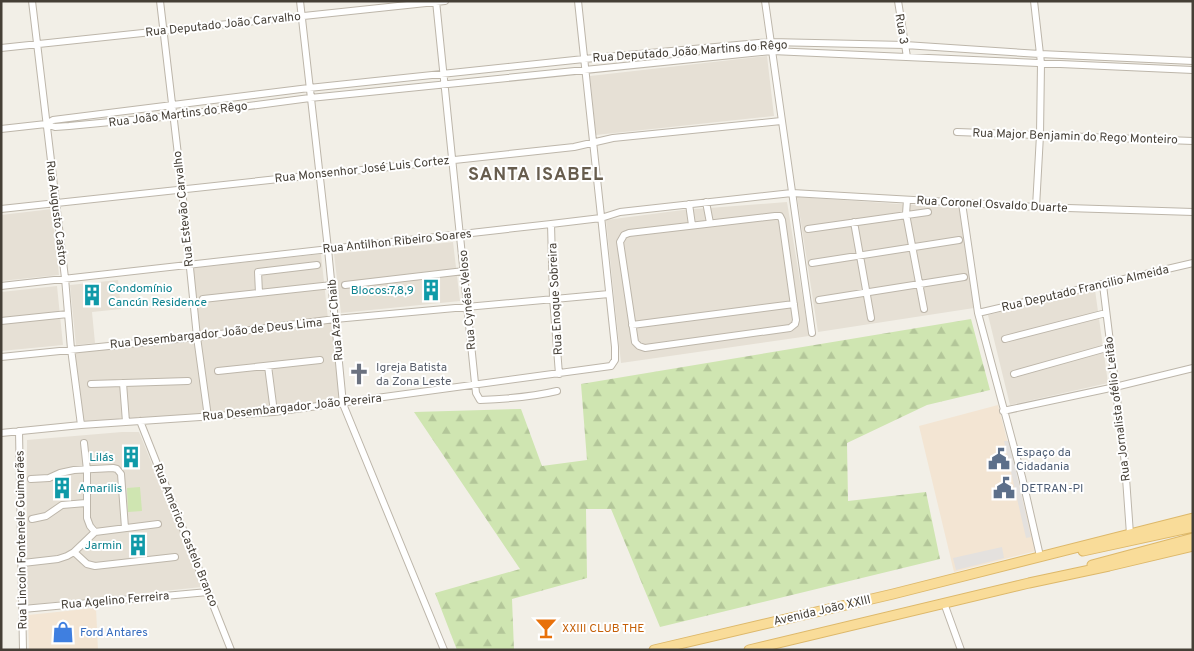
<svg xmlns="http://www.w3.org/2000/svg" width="1194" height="651" font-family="Overpass,sans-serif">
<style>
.residential{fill:#e6e0d5}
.commercial{fill:#f3e5d3}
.grass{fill:#cfe5b1}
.forest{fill:url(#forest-firs)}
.parking{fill:#e4e1de}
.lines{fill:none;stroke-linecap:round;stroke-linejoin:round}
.minor-casing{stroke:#bdb6aa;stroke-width:8}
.major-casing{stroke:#ddb86a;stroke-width:11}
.minor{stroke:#fff;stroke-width:6}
.major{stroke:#f9dc99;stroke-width:9}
.labels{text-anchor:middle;stroke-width:4;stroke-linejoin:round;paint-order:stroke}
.street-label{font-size:12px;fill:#453f36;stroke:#fff}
.culture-label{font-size:12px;fill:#0d838f;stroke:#fff;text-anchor:end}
.worship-label{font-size:12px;fill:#5b616d;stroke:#fff;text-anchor:start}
.service-label{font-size:12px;fill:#4e5e75;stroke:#fff;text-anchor:start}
.food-label{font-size:12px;fill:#c56008;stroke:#fff;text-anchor:start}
.shop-label{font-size:12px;fill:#366cbe;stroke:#fff;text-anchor:start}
.district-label{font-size:18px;font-weight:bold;letter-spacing:1px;fill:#675d4e;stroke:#fff}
</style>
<defs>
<pattern id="forest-firs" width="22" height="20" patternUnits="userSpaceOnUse" patternTransform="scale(1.25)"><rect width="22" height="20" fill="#cfe5b1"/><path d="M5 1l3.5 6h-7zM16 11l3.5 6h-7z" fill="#b3c699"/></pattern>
</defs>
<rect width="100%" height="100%" fill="#f2efe7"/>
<!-- residential -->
<path class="residential" d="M767,56L774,116L596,135L590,76Z
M797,197L959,208L974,308L818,332Z
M787,202L809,336L621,363L606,220L683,210Z
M52,209L59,275L1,281V215Z
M453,242L460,301L341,313L334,254Z
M321,254L328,319L199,332L192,268Z
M118,280L121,309L92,312L95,343L76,345L70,285Z
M57,286L63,345L1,351V292Z
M1095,290L1108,383L1010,405L988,315Z
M335,319L343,404L82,424L73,349Z
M122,432H139L202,587L27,605V440Z"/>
<!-- commercial -->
<path class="commercial" d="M998,405L1036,551L954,572L919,426Z
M96,608L98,650H29L28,615Z"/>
<!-- grass -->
<path class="grass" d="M140,487L142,511L128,512L127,488Z"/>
<!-- forest -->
<path class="forest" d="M971,319L990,390L927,405L847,443L848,501L926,492L940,559L660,627L611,509H586L587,578L512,599L514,650H457L435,593L520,569L414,412L521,409L542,466L587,460L581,384Z"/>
<!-- parking -->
<path class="parking" d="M1004,441H1009L1031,537L1026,538Z
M1002,547L1004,558L956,570L953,558Z"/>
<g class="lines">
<!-- minor casing -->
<g class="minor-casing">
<path id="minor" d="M32,1L65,278L71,349L81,425
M160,1L182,189L197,337L208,417
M300,1L328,249L343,404L444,650
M436,1L476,393L480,400C506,399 532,397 557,391
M765,1L812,333
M898,1L907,57
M1034,1L1041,63L1040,135L1036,207
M1,48L445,1
M46,124L55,127L69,126L173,116L310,98L772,51L1193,70
M1,129L46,124L53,120L309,88L584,59L770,42L905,45L1040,54L1193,61
M957,132L1193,141
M907,200L906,214L924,309
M706,202L710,223
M962,203L978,313L1022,477L1040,556
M689,204L692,225
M1,209L574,147L613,138L781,121
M775,216H780L782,220L796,320L795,324L790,328L645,348L639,346L635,342L620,242L624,235L629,233Z
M854,222L871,318
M551,224L553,298L559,374
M808,229L928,212
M812,263L959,240
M345,285L464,271
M1103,285L1125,464L1130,534
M1,286L551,224L601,218L620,212L792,193L1036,207L1193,212
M259,293L258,272L317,265
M203,299L332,285
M819,300L964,277
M978,313L1193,263
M1,321L68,314
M632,325L794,304
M1005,339L1106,313
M1,357L197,337L335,319L609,294
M268,366L274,412
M218,371L320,360
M1014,374L1110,347
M123,383L126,422
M91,384L188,381
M1003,411L1115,387L1193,368
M140,421L231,650
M19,431L23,650
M1,433L81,425L274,412L611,366L615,360V347L578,1
M84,443L87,470V518L90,526L95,532
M31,479L49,478L60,473L74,470L113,468L117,469L121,474L125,528
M32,519L46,516L62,505L86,503
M74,552L87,564L95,566L175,557
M23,563L58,559L67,556L74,552L95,532L158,524
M944,603L961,650
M23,609L208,592"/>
</g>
<!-- major casing -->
<g class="major-casing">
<path id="major" d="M1083,551L1193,527
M1092,565L1193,538
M654,650L893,594L1193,518
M749,650L1029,583L1109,566L1193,546"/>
</g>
<!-- minor -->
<use href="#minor" class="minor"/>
<!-- major -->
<use href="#major" class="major"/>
</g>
<!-- icons -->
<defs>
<g id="building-bare" transform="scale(1.725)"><path d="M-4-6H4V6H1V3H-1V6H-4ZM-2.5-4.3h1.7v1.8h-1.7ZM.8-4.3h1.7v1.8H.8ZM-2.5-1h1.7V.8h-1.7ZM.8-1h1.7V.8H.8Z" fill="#0f9aa8" stroke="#fff" stroke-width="2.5" paint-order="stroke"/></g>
<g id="church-bare" transform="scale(1.725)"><path d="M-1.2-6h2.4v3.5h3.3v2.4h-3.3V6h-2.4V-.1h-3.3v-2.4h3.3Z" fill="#6b7280" stroke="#fff" stroke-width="2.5" paint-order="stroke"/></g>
<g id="civic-bare" transform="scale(1.725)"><path d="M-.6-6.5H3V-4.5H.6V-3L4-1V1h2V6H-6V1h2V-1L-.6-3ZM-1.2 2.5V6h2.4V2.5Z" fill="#5c6f8a" stroke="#fff" stroke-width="2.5" paint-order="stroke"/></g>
<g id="bar-bare" transform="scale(1.725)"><path d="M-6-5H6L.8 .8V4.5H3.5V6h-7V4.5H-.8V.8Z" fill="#e8710a" stroke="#fff" stroke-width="2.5" paint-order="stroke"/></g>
<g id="shop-bare" transform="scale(1.725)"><path d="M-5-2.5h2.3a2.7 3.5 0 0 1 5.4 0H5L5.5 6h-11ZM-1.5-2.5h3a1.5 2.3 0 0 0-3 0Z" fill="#3f7fe0" stroke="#fff" stroke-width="2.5" paint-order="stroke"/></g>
</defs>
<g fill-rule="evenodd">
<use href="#building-bare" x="431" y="290"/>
<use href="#building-bare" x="92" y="295"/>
<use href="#church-bare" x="359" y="374"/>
<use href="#building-bare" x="131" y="457"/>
<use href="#civic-bare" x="999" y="459"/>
<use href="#building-bare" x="62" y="488"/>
<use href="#civic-bare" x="1004" y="488"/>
<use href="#building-bare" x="138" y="545"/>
<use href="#bar-bare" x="546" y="628"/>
<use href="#shop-bare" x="63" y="632"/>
</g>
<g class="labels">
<!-- street labels -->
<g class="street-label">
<text transform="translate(223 24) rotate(-6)" y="4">Rua Deputado João Carvalho</text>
<text transform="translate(902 29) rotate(81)" y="4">Rua 3</text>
<text transform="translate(690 51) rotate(-4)" y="4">Rua Deputado João Martins do Rêgo</text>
<text transform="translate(178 114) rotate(-7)" y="4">Rua João Martins do Rêgo</text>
<text transform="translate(1075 136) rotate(2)" y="4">Rua Major Benjamin do Rego Monteiro</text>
<text transform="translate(362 169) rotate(-6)" y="4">Rua Monsenhor José Luis Cortez</text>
<text transform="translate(992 204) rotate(3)" y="4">Rua Coronel Osvaldo Duarte</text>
<text transform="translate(183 209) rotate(-96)" y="4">Rua Estevão Carvalho</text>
<text transform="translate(57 213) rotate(83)" y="4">Rua Augusto Castro</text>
<text transform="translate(397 241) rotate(-6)" y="4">Rua Antilhon Ribeiro Soares</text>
<text transform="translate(1085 288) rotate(-13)" y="4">Rua Deputado Francilio Almeida</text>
<text transform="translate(555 299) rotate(-93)" y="4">Rua Enoque Sobreira</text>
<text transform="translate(467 300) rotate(-95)" y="4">Rua Cynéas Veloso</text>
<text transform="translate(335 320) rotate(-95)" y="4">Rua Azar Chaib</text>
<text transform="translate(216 333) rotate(-6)" y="4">Rua Desembargador João de Deus Lima</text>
<text transform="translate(292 407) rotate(-6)" y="4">Rua Desembargador João Pereira</text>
<text transform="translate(1117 409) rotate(-97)" y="4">Rua Jornalista ofélio Leitão</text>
<text transform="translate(186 535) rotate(68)" y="4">Rua Americo Castelo Branco</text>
<text transform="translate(21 540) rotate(-91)" y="4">Rua Lincoln Fontenele Guimarães</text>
<text transform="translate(115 600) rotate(-5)" y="4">Rua Agelino Ferreira</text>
<text transform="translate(822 610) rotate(-13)" y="4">Avenida João XXIII</text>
</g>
<!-- culture labels -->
<g class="culture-label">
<text x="108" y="292" text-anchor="start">Condomínio<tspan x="108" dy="14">Cancún Residence</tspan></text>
<text x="414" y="294">Blocos:7,8,9</text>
<text x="114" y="461">Lilás</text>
<text x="78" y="492" text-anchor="start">Amarilis</text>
<text x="122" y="549">Jarmin</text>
</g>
<!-- worship labels -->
<g class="worship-label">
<text x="376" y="371">Igreja Batista<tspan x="376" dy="14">da Zona Leste</tspan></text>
</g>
<!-- service labels -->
<g class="service-label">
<text x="1016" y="456">Espaço da<tspan x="1016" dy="14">Cidadania</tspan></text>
<text x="1021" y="492">DETRAN-PI</text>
</g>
<!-- food labels -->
<g class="food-label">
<text x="562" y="632">XXIII CLUB THE</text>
</g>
<!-- shop labels -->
<g class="shop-label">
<text x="80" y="636">Ford Antares</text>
</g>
<!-- district labels -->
<g class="district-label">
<text x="536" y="180">SANTA ISABEL</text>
</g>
</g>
<!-- border -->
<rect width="1194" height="651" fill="none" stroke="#453f36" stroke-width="5"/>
</svg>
